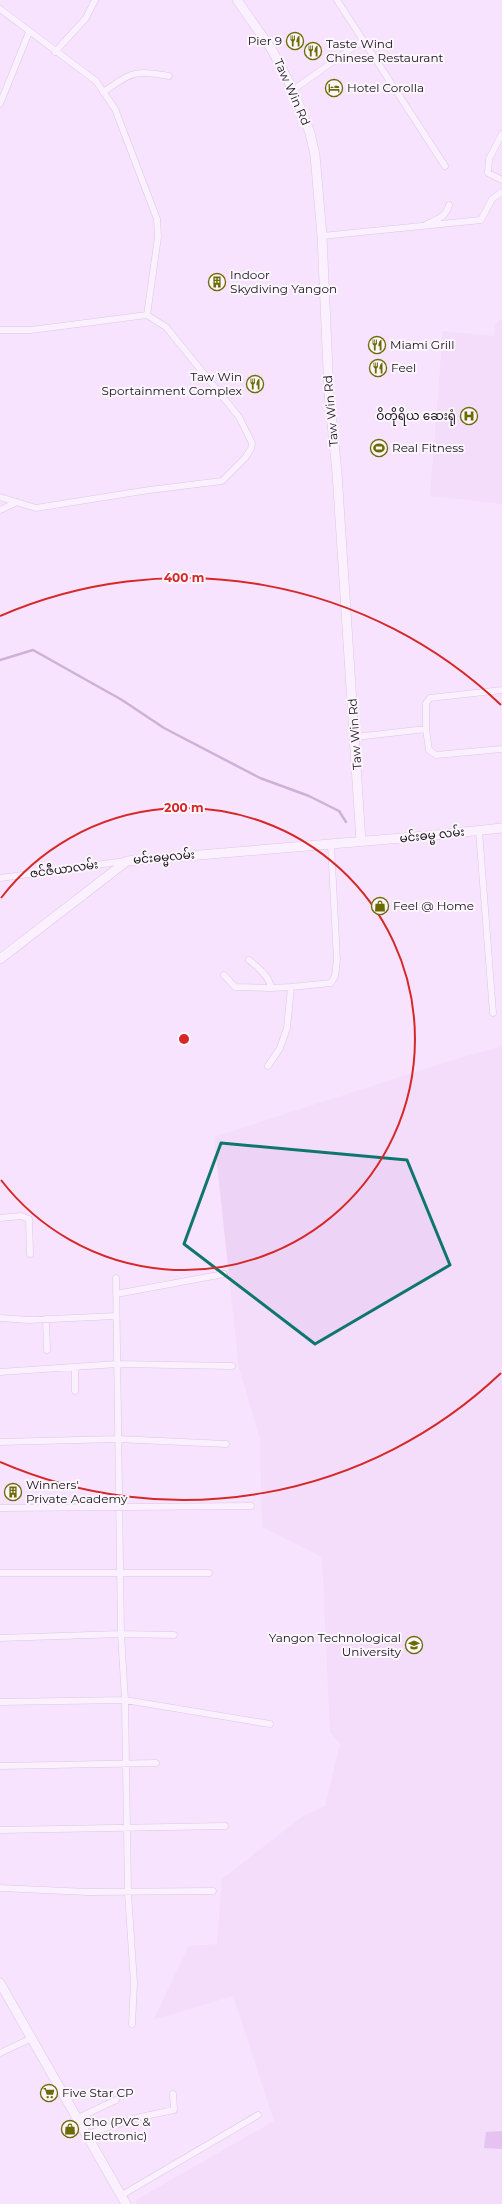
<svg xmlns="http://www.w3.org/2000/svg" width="502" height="2204" font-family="Montserrat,'Noto Sans Myanmar',sans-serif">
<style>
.built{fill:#edd4f6}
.forest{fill:#d09ae3}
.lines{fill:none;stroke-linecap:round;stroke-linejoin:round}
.stream{stroke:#9a73a8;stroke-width:2.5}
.street-casing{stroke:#b9a6c0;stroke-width:7}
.secondary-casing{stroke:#b9a6c0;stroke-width:10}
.street{stroke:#fff;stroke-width:6}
.secondary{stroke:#fff;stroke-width:9}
.marked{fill:none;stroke:#0f766e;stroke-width:3;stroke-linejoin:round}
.ring{fill:none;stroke:#d62828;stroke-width:2}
.labels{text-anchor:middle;stroke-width:4;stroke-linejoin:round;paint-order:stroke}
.poi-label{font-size:12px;fill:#19121b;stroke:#fbf6fc;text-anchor:start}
.street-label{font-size:12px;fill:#19121b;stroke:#fbf6fc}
.centre{fill:#d62828;stroke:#fbf6fc;stroke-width:2}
.ring-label{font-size:12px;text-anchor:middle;font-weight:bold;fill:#d62828;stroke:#fbf6fc;stroke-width:4;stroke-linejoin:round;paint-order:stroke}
</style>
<rect width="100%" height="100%" fill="#f7e3fe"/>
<!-- built -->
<path class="built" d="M500,320H502V504L430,496L443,331L494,336L495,324Z
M502,1046V2204H137L136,2200L274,2121L233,1996L153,2020L189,1946L217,1944L222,1879L303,1816L325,1806L340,1744L330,1732L322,1557L262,1527L260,1439L239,1368L214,1137L443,1063Z"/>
<!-- forest -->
<path class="forest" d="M502,2131V2149L484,2148L486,2132Z"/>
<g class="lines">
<!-- stream -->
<path class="stream" d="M0,660L33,650L122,700L164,728L260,778L309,796L339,811L346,822"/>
<!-- street casing -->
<g class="street-casing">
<path id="street" d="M337,0L445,166
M0,9L96,81L115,109L157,219L158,237L147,315L31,330H0
M55,52L86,18L95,0
M293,90L362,41
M103,92C132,73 133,69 169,76
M0,104L29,32
M502,134L489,159L488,173L502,180
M427,224C438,219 446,217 449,205
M322,236L481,220L492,199L502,192
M0,497L36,508L149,490L222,481L245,458L251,449L252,443L239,417L166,327L147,315
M0,510L17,502
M426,729V703L430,698L502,690
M355,737L426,729L429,750L436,755L502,749
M479,831L493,1013
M0,878L125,861
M249,960C258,967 270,977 271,988L291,987
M224,975L235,987L271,988
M268,1066L280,1048L287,1028L291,987L331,983L335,976L337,960L331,845
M0,1218L21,1216L29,1219L30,1254
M116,1278L121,1634L125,1700L128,1893L134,1983L132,2024
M116,1294L224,1274
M0,1318L29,1320L116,1316
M46,1319L47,1350
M0,1372L117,1364L232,1366
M75,1391V1367
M0,1442L117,1439L226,1444
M0,1508L251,1506
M0,1573H209
M0,1638L121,1634L174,1635
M0,1702L125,1700L270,1724
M0,1766L156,1763
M0,1830L225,1826
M0,1888L88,1892L213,1891
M0,2053L32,2038
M78,2118L116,2100
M87,2134L140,2117L174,2110L173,2094
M122,2195L258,2115"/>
</g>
<!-- secondary casing -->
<g class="secondary-casing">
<path id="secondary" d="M237,0L272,50L293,90L310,133L315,155L322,236L329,393L337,473L361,842
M0,959L127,861L426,836L502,828
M0,1983L126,2204"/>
</g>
<!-- street -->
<use href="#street" class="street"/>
<!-- secondary -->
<use href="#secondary" class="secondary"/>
</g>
<!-- marked area -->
<path d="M0 0H502V2204H0ZM221,1143L407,1160L450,1265L315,1344L184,1244Z" fill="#f7e3fe" fill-opacity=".55" fill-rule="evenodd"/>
<path class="marked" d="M221,1143L407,1160L450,1265L315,1344L184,1244Z"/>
<!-- distance rings -->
<g class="ring">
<path d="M1 898A231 231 0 1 1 1 1180"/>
<path d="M501 1373A461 461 0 0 1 0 1462M0 616A461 461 0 0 1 501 705"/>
</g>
<!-- icons -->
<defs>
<g id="restaurant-ring" transform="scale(0.9)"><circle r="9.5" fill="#fbf6fc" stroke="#6d6a04" stroke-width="1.5"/><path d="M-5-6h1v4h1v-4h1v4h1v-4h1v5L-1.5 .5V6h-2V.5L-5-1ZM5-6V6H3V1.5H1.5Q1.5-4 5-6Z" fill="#6d6a04"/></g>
<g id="hotel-ring" transform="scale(0.9)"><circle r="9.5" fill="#fbf6fc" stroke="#6d6a04" stroke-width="1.5"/><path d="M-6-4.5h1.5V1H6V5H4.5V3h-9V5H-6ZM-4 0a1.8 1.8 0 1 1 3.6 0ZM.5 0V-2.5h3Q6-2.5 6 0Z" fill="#6d6a04"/></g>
<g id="building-ring" transform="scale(0.9)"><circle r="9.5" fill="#fbf6fc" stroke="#6d6a04" stroke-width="1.5"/><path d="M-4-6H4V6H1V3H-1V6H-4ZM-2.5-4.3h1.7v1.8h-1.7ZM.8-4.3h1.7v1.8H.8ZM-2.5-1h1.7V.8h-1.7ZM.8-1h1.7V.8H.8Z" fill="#6d6a04"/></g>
<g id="hospital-ring" transform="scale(0.9)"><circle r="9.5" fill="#fbf6fc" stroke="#6d6a04" stroke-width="1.5"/><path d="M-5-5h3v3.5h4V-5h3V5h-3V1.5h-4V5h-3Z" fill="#6d6a04"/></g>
<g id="stadium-ring" transform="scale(0.9)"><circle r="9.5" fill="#fbf6fc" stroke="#6d6a04" stroke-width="1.5"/><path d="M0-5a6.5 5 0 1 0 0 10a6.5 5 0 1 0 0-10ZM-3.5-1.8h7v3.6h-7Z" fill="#6d6a04"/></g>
<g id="shop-ring" transform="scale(0.9)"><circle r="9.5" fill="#fbf6fc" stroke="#6d6a04" stroke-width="1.5"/><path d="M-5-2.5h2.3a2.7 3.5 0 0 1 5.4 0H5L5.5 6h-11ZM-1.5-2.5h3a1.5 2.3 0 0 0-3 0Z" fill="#6d6a04"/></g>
<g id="university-ring" transform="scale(0.9)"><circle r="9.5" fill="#fbf6fc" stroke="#6d6a04" stroke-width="1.5"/><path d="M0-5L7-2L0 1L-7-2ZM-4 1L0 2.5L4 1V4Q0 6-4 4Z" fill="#6d6a04"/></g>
<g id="supermarket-ring" transform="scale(0.9)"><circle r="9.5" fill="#fbf6fc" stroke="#6d6a04" stroke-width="1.5"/><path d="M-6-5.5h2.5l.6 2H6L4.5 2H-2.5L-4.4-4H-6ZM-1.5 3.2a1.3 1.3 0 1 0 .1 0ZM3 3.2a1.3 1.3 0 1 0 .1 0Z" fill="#6d6a04"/></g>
</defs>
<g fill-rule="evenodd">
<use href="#restaurant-ring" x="295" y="41"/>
<use href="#restaurant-ring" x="313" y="51"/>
<use href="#hotel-ring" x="334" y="88"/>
<use href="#building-ring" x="217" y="282"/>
<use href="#restaurant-ring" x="377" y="345"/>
<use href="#restaurant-ring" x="378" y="368"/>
<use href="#restaurant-ring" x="255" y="384"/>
<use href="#hospital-ring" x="469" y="416"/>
<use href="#stadium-ring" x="379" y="448"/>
<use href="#shop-ring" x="380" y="906"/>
<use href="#building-ring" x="13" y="1492"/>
<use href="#university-ring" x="414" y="1645"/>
<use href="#supermarket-ring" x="49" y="2093"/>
<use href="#shop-ring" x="70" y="2129"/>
</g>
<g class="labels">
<!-- poi labels -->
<g class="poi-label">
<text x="282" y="45" text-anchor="end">Pier 9</text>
<text x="326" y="48">Taste Wind<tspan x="326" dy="14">Chinese Restaurant</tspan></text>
<text x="347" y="92">Hotel Corolla</text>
<text x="230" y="279">Indoor<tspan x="230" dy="14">Skydiving Yangon</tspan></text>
<text x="390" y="349">Miami Grill</text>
<text x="391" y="372">Feel</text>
<text x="242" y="381" text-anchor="end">Taw Win<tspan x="242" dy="14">Sportainment Complex</tspan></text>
<text x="456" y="420" text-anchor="end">ဝိတိုရိယ ဆေးရုံ</text>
<text x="392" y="452">Real Fitness</text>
<text x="393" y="910">Feel @ Home</text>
<text x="26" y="1489">Winners'<tspan x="26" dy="14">Private Academy</tspan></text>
<text x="401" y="1642" text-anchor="end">Yangon Technological<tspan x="401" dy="14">University</tspan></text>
<text x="62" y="2097">Five Star CP</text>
<text x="83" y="2126">Cho (PVC &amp;<tspan x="83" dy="14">Electronic)</tspan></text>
</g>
<!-- street labels -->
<g class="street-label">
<text transform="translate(292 92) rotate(66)" y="4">Taw Win Rd</text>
<text transform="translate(331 411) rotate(-95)" y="4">Taw Win Rd</text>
<text transform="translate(355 734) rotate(-94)" y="4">Taw Win Rd</text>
<text transform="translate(432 835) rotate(-6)" y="4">မင်းဓမ္မ လမ်း</text>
<text transform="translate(164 857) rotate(-5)" y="4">မင်းဓမ္မလမ်း</text>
<text transform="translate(64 869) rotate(-8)" y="4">ဇင်ဇီယာလမ်း</text>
</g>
</g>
<circle cx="184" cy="1039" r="6" class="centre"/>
<g class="ring-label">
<text x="184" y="582">400 m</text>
<text x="184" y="812">200 m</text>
</g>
</svg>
